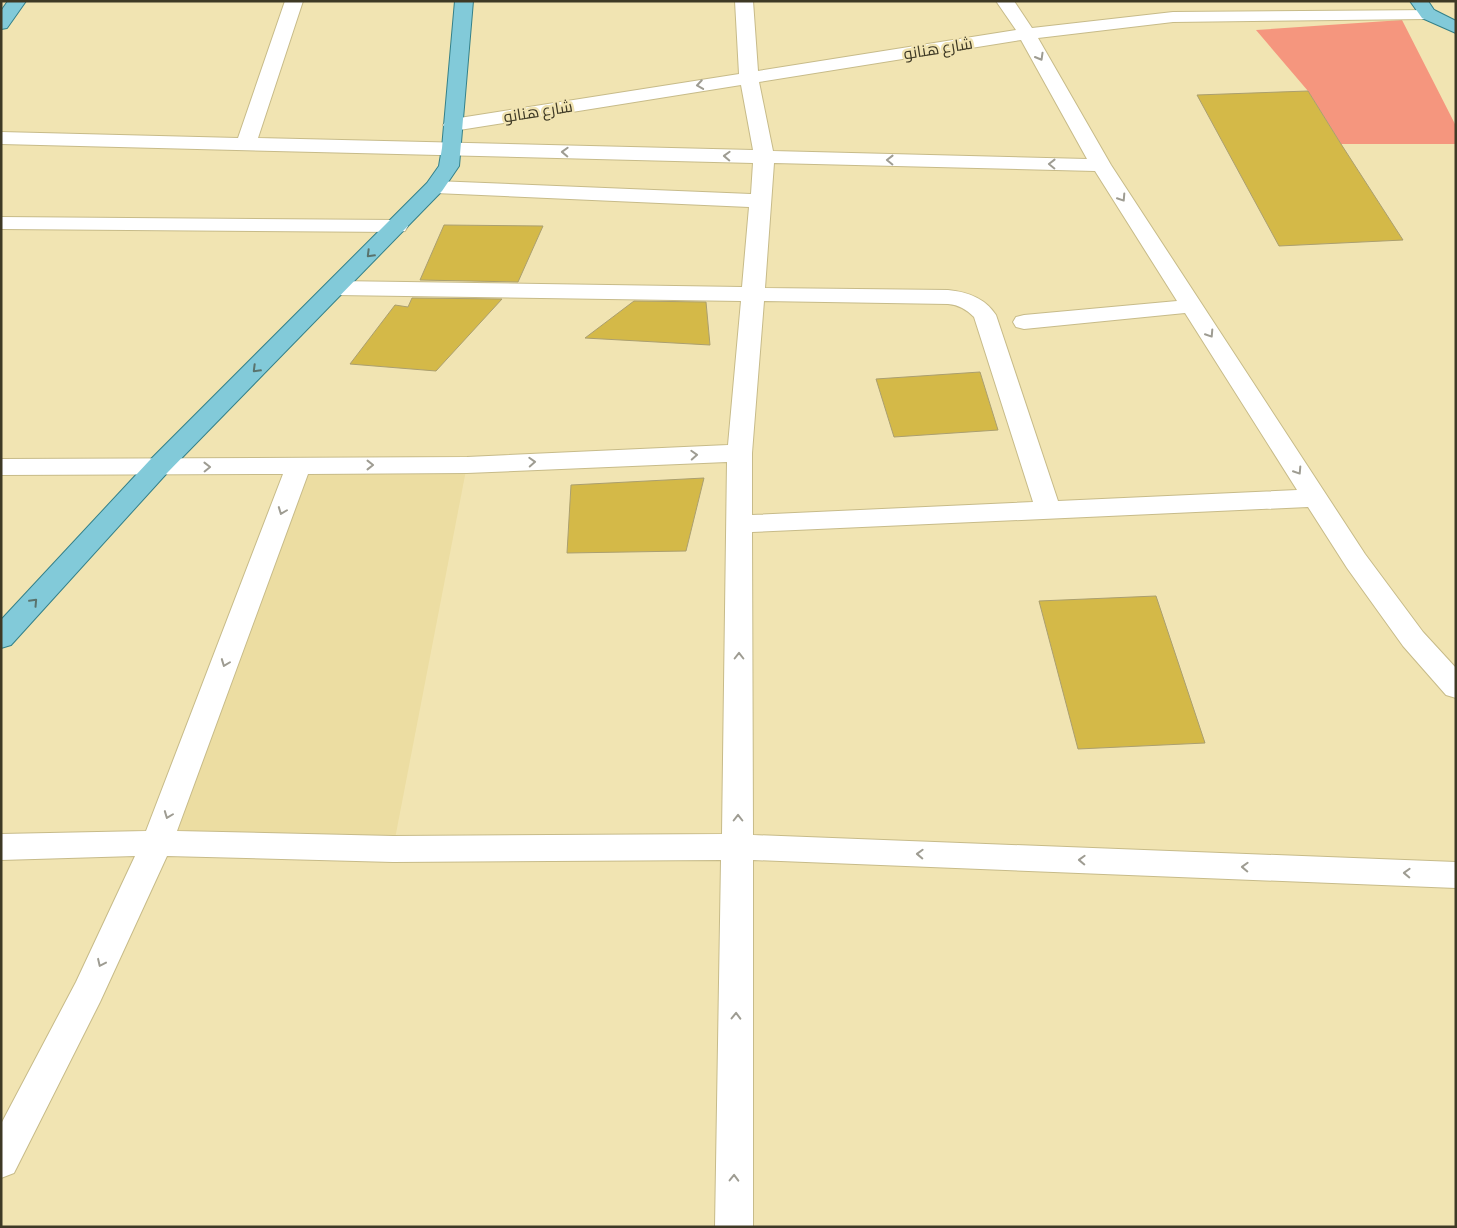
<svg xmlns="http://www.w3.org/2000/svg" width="1457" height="1228" font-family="Commissioner,Cairo,sans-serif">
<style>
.built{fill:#ecdda2}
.green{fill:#f5967e}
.building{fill:#d4b948;stroke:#ab9f6f}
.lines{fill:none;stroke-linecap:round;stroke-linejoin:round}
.minor-casing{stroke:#c7bb89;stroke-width:2}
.major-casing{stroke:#348089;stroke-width:2}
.minor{fill:#fff;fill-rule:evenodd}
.major{fill:#82cad9;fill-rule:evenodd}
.oneway{stroke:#9e9c92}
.oneway2{stroke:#59736d}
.labels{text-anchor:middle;stroke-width:5;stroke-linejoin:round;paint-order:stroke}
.far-street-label{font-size:16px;fill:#3e3925;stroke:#f1e4b2}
</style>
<rect width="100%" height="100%" fill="#f1e4b2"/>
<!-- built -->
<path class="built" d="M299,465H467L393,849L157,843Z"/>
<!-- green -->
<path class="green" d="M1402,20L1456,126V144H1341L1308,91L1256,30Z"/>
<!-- building -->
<path class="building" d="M1308,91L1341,144L1403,240L1279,246L1197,95Z
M444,225L543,226L518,282L420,280Z
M412,298L502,299L436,371L350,364L395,305L408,307Z
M634,301L706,302L710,345L585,338Z
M980,372L998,430L894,437L876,379Z
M704,478L686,551L567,553L571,485Z
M1156,596L1205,743L1078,749L1039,601Z"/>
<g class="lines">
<!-- minor casing -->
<g class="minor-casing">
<path id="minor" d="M285,1H303L258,138L753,150L741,85L453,131L446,129L443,125L446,121L453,119L739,74L735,1H753L758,71L1016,30L996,1H1014L1032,28L1173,12L1434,10L1437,14L1434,18L1428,19L1173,22L1038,38L1111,165L1365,554L1423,632L1456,668V698L1446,695L1403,646L1347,568L1308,507L752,532L753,835L1456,862V888L753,860V1227H715L721,860L393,862L167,856L100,1002L14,1173L1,1178V1124L76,982L135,856L1,860V834L146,831L283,474L1,475V459L467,457L728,445L741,301L336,295L328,293L325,288L328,283L336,281L742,287L749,207L435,193L428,191L425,187L428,183L435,181L751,194L753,163L1,144V132L238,138ZM1021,40L1087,159L773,151L759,82ZM774,163L1095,171L1177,301L1024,315L1016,317L1013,322L1016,327L1024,329L1185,313L1297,490L1058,501L996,315C985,298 968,292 948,290L765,288ZM764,301L948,304C959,305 966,309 974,317L1033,502L752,515V453ZM727,462L722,834L393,836L177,831L308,474L467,473Z
M1,217L397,220L405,221L408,226L405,231L397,232L1,229Z"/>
</g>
<!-- major casing -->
<g class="major-casing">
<path id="major" d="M8,1H26L7,28L1,29V11Z
M455,1H473L459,166L442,191L167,473L11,645L1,648V620L149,461L427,183L439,166L442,148Z
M1410,1H1428L1434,10L1456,21V33L1422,18Z"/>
</g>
<!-- minor -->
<use href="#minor" class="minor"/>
<!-- major -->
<use href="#major" class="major"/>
</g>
<!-- one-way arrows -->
<defs><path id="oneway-chevron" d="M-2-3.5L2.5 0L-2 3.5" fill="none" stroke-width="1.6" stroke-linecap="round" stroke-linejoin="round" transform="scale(1.25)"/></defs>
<g class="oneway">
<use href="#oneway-chevron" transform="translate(1040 57) rotate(60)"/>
<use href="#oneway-chevron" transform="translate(700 85) rotate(171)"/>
<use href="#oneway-chevron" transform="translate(565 152) rotate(-178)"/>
<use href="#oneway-chevron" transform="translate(727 156) rotate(-178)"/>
<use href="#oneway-chevron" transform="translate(890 160) rotate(-179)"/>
<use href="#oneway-chevron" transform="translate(1052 164) rotate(-179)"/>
<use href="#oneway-chevron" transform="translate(1122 198) rotate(57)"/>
<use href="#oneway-chevron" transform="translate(1210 334) rotate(57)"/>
<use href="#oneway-chevron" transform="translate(694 455) rotate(-3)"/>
<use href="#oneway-chevron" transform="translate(532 462) rotate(-3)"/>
<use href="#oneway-chevron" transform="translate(370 465)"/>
<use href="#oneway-chevron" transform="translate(207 467) rotate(-1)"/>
<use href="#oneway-chevron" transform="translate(1298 471) rotate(57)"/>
<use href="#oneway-chevron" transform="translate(282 511) rotate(111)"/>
<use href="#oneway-chevron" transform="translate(739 656) rotate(-90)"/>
<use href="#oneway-chevron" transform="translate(225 663) rotate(111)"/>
<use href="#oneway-chevron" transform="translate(168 815) rotate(111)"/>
<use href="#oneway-chevron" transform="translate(738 818) rotate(-90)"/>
<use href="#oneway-chevron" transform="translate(920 854) rotate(-178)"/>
<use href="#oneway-chevron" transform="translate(1082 860) rotate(-178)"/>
<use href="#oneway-chevron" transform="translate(1245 867) rotate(-178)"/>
<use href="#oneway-chevron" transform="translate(1407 873) rotate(-178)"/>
<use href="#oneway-chevron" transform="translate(101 963) rotate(115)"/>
<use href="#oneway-chevron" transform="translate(736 1016) rotate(-89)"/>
<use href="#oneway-chevron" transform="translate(734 1178) rotate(-89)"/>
</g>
<g class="oneway2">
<use href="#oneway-chevron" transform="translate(370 254) rotate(135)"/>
<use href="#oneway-chevron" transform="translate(256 369) rotate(135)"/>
<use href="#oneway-chevron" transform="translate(34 602) rotate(-47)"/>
</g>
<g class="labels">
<!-- far-street labels -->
<g class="far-street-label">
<text transform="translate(938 48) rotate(-9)" y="6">شارع هنانو</text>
<text transform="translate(538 111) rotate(-9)" y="6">شارع هنانو</text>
</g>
</g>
<!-- border -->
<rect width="1457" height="1228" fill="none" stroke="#3e3925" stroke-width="5"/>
</svg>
